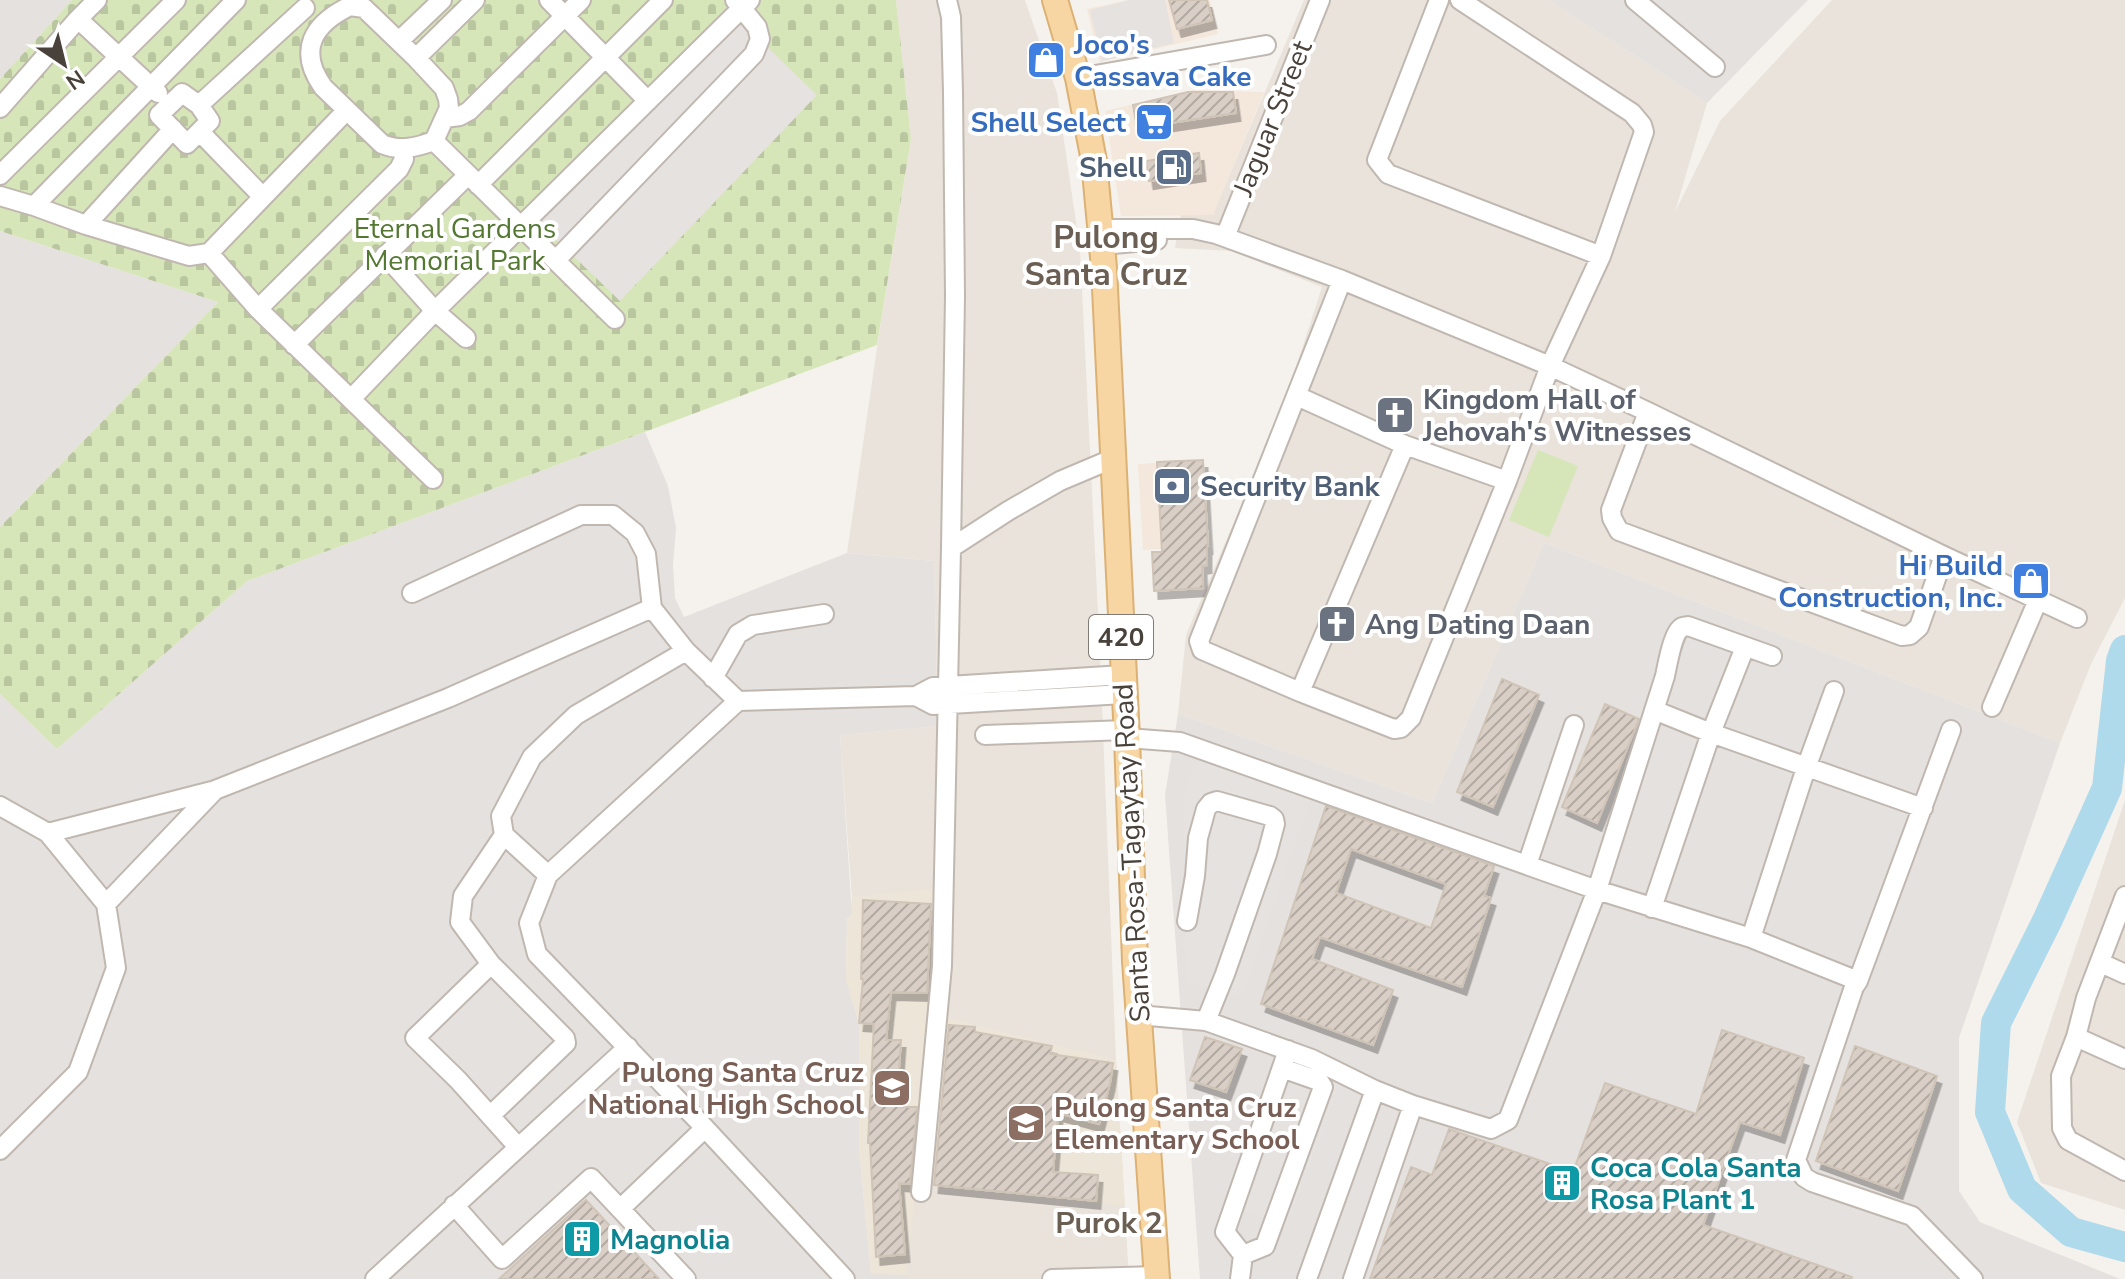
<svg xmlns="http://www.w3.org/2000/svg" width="2125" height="1279" font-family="'Nunito Sans',sans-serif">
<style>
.residential{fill:#e9e3db}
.commercial{fill:#f4e7db}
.industrial{fill:#e5e1de}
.education{fill:#ede5d8}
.cemetery{fill:url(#cemetery-stones)}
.pitch{fill:#d6e6b9}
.parking{fill:#e5e2e0}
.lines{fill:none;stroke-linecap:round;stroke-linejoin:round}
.river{stroke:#afdaec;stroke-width:30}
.building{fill:url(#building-hatch);stroke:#d0c4b7;stroke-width:2;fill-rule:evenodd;filter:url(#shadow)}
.minor-casing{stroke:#c0b8b0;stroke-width:22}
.major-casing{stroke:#dcb174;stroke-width:28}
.minor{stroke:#fff;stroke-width:18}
.major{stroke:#f7d6a4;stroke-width:24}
.labels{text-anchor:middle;stroke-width:8;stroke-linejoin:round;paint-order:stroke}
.shield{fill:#fff;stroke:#807b75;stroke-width:2}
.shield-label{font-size:26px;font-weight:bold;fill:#49423a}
.shop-label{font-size:28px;font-weight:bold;fill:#366cbe;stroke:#fff;text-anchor:end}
.street-label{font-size:28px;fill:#49423a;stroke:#fff}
.service-label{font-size:28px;font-weight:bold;fill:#4e5e75;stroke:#fff;text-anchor:end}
.park-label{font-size:28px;fill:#547831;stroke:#fff}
.worship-label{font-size:28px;font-weight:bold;fill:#5b616d;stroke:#fff;text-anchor:start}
.education-label{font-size:28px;font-weight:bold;fill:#785e54;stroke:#fff;text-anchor:end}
.culture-label{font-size:28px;font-weight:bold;fill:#0d838f;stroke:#fff;text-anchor:start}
.neighbourhood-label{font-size:30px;font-weight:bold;fill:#6b5f53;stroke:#fff}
.quarter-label{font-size:32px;font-weight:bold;fill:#6b5f53;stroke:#fff}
</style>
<defs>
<pattern id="cemetery-stones" width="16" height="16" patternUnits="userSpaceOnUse" patternTransform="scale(2)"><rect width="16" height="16" fill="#d6e6b9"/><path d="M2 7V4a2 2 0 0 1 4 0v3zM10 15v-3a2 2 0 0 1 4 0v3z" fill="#b9c6a0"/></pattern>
<pattern id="building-hatch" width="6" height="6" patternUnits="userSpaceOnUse" patternTransform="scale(2)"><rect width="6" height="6" fill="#d9cfc6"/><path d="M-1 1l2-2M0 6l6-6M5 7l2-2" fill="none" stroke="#b2aaa2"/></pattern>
<filter id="shadow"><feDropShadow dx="4.5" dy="8" stdDeviation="0" flood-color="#0004"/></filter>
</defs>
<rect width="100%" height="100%" fill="#f5f2ed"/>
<!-- residential -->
<path class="residential" d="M896,0H1025L1057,93L1080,249L1100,653L1116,1060L1129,1279H907L846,979L852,897L840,735L938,726L934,561L847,553L880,328L911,139Z
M1304,0H1549L1707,103L1675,212L1720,121L1832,0H2125V598L2091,664L2060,743L1544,543L1432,803L1178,714L1186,635L1284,404L1322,287L1231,251L1175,248L1181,215L1213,214Z
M2125,800V1210L2041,1183L2017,1122Z"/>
<!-- commercial -->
<path class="commercial" d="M1128,0H1210L1218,34L1100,62L1087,9Z
M1193,90L1264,92L1213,215L1121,216L1105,111Z
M1203,460L1208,546L1143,550L1138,464Z"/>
<!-- industrial -->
<path class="industrial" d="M0,0H72L0,79Z
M1549,0H1808L1707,103Z
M0,231L218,302L0,527Z
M645,432L668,486L676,528L673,565L675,598L684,617L847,553L934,561L938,726L840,735L852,914L847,919L846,979L859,1026V1147L871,1273L907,1275V1279H0V694L57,749L247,581Z
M1544,543L2060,743L1959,1038V1191L1980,1222L2120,1279H1200L1165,795L1178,714L1432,803Z"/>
<!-- education -->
<path class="education" d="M940,888L931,1028L907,1275L871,1274L859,1147V1026L846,979L847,919L852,914V897Z
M943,1017L1116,1060L1125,1206L927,1185Z"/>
<!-- cemetery -->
<path class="cemetery" d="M72,0H896L911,139L877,345L247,581L57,749L0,694V527L218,302L0,231V79Z"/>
<!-- pitch -->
<path class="pitch" d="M1538,450L1578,466L1549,537L1509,520Z"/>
<!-- parking -->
<path class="parking" d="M1129,0H1165L1174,43L1102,61L1090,10Z
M734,15L817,95L620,301L537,221Z
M1199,755L1310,799L1243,996L1186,982L1183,800Z
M1298,1061L1340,1084L1287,1227L1244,1212Z"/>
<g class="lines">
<!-- river -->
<path class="river" d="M2125,650L2121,661L2107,788L2048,919L1996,1023L1990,1112L2022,1189L2071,1232L2125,1247"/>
</g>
<!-- building -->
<path class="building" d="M1169,0H1207L1212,20L1177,29Z
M1188,92H1233L1236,113L1137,128L1133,105Z
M1199,153L1201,173L1149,181L1146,161Z
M1203,460L1208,546H1207V565L1202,566L1203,588L1154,591L1152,552H1162L1157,462Z
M1502,679L1539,695L1493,807L1457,792Z
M1605,704L1639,719L1597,823L1562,807Z
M1326,806L1494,866L1484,896L1491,898L1462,987L1320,937L1312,959L1393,990L1373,1045L1261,1004ZM1351,849L1446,884L1431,928L1336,893Z
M863,900L931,904L927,993L891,992L886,1040H901L897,1096H900V1107H917L910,1184L899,1183L905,1254L876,1257L870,1143H868L874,1024L859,1023L863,979H861Z
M949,1025L975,1027V1032L1052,1046L1050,1054L1113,1063L1110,1083L1099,1124L1058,1113L1053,1172L1098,1175L1096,1201L934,1185Z
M1722,1030L1804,1058L1780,1135L1740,1122L1703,1225L1852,1277L1851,1279H1370L1411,1167L1432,1175L1449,1129L1573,1172L1605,1083L1696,1114Z
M1205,1037L1242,1049L1226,1092L1190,1080Z
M1855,1046L1937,1076L1898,1191L1816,1161Z
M586,1200L659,1279H499Z"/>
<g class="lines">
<!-- minor casing -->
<g class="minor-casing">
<path id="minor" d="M549,0L648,101
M1439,0L1377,160L1388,174L1601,256
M1635,0L1715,67
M350,6L364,8L416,58L444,88L448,99L449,108L434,141C417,147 400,152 382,144L323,87C297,50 313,24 350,6Z
M78,19L158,93
M399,41L442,0
M416,58L475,0
M1078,78L1266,45
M182,93L199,105L210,121L187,144L159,115Z
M199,105L305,8
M0,108L78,19L97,0
M445,118L460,116L469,111L581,0
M200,132L263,197
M434,141L615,319
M0,175L176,0
M478,185L663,0
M0,196L34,206L86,225L189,256L209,253L347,110
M34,206L236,0
M86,225L173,129
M1100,229H1193L1216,234L1342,280L1550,366L1648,412L1944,556L2077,618
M1225,237L1320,0
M1102,245L1157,240
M209,253L258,309L433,479
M385,255L435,311L466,338
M556,260L754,54L760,39L757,27L735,0
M1342,280L1199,641L1202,650L1300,692L1394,729L1401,728L1411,718L1507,481L1550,366L1601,256L1644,132L1642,125L1632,113L1460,0
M258,309L399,169L404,159L402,148
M294,345L468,175
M1297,396L1405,445L1507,481
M351,399L435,311L750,0
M1648,412L1611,510L1612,518L1619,531L1902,636L1910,635L1919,627L1944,556
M951,548L1008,511L1060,481L1112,459
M412,593L581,515H613L635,533L646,554L652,608
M713,678L738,634L753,625L824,614
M1300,692L1405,445
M916,696L933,687L1123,675
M1992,707L2038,600
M1654,710L1711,733L1923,808
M1951,730L1858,981L1854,987L1796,1160L1804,1177L1812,1182L1912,1216L1973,1279
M985,735L1126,730
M1127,738L1180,742L1597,890L1751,938L1858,981
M0,806L48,833L212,791
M48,833L106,904
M504,835L463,896L460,922L491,964L415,1038L458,1080L518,1147
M1527,865L1574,725
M548,875L504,835L501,816L532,757L576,715L686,651L738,701
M2125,896L2086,998L2076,1037L2061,1076L2062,1128L2068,1140L2125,1171
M1652,908L1711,733L1745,647
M1187,921L1195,876L1198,838L1206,809L1211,803L1217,801L1270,816L1274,819L1275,824L1267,854L1225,974L1206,1021
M1751,938L1806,768L1834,691
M2101,963L2125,974
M1138,1015L1206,1021L1312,1059L1375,1090L1413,1105L1491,1129L1508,1120L1597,890L1665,676C1667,666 1673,633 1681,628C1683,626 1686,627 1688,626L1772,656
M2076,1037L2125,1059
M490,1116L566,1043L565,1038L491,964
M0,1150L78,1072L116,968L106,904L215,790L448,698L652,608L686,651
M921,1192L942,966L951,548L955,296L953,92L951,17L947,0
M454,1205L502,1259L591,1178L686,1279
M620,1209L705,1128
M1243,1255L1265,1246L1323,1087L1319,1081L1282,1068
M375,1279L628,1047
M845,1279L705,1128L537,954L529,923L548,875L738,701L916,696L933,705L1124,694
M1052,1279L1157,1276
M1240,1279L1243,1255L1225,1232L1288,1050
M1307,1279L1375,1090
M1353,1279L1413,1105"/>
</g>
<!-- major casing -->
<g class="major-casing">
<path id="major" d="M1055,0L1078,78L1094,161L1104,268L1127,738L1135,961L1157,1279"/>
</g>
<!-- minor -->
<use href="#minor" class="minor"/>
<!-- major -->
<use href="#major" class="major"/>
</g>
<!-- icons -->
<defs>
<g id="shop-square" transform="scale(2)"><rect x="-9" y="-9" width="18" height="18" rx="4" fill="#3f7fe0" stroke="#fff"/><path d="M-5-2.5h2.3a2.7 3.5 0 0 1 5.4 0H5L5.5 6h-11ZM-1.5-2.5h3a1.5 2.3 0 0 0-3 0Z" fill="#fff"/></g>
<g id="supermarket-square" transform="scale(2)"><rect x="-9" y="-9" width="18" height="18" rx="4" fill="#3f7fe0" stroke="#fff"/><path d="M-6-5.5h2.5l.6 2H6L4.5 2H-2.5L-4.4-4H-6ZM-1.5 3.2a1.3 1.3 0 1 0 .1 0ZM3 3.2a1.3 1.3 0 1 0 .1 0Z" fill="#fff"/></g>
<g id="fuel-square" transform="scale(2)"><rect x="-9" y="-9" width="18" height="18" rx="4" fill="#5c6f8a" stroke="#fff"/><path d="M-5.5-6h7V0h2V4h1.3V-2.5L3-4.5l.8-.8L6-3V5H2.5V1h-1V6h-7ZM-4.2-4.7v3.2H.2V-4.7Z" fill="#fff"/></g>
<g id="church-square" transform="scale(2)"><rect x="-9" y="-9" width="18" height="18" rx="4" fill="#6b7280" stroke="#fff"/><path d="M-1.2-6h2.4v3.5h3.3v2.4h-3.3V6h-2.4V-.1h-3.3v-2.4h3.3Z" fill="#fff"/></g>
<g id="bank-square" transform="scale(2)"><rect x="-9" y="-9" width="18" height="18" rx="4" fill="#5c6f8a" stroke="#fff"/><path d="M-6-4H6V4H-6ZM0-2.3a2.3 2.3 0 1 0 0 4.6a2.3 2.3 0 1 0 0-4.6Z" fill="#fff"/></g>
<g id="school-square" transform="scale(2)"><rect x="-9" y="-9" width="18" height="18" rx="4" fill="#8d6e63" stroke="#fff"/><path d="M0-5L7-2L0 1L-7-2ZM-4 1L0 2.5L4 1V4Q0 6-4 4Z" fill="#fff"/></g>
<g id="building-square" transform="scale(2)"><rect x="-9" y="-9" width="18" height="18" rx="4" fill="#0f9aa8" stroke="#fff"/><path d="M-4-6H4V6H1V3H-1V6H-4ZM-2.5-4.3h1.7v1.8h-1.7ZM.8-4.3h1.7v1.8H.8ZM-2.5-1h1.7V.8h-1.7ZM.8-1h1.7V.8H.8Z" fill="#fff"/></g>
</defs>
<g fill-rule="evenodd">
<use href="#shop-square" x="1046" y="60"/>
<use href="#supermarket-square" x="1154" y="122"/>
<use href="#fuel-square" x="1174" y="167"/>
<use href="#church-square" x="1395" y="415"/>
<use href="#bank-square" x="1172" y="486"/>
<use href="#shop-square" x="2031" y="581"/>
<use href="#church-square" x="1337" y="624"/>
<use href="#school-square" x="892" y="1088"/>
<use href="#school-square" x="1026" y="1123"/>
<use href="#building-square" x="1562" y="1183"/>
<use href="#building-square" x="582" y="1239"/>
</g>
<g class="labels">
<!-- shield labels -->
<rect class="shield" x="1089" y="615" width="64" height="44" rx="6"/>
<g class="shield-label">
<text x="1121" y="646">420</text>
</g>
<!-- shop labels -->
<g class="shop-label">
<text x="1074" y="54" text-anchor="start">Joco's<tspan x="1074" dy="32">Cassava Cake</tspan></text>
<text x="1126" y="132">Shell Select</text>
<text x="2003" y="575">Hi Build<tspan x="2003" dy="32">Construction, Inc.</tspan></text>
</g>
<!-- street labels -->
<g class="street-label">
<text transform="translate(1272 118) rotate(-68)" y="10">Jaguar Street</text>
<text transform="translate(1131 853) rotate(-93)" y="10">Santa Rosa-Tagaytay Road</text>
</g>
<!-- service labels -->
<g class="service-label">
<text x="1146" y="177">Shell</text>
<text x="1200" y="496" text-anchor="start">Security Bank</text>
</g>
<!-- park labels -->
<g class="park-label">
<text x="455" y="238">Eternal Gardens<tspan x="455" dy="32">Memorial Park</tspan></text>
</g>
<!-- worship labels -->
<g class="worship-label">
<text x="1423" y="409">Kingdom Hall of<tspan x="1423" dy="32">Jehovah's Witnesses</tspan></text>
<text x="1365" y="634">Ang Dating Daan</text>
</g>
<!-- education labels -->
<g class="education-label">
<text x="864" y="1082">Pulong Santa Cruz<tspan x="864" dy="32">National High School</tspan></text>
<text x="1054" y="1117" text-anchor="start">Pulong Santa Cruz<tspan x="1054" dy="32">Elementary School</tspan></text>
</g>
<!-- culture labels -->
<g class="culture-label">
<text x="1590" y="1177">Coca Cola Santa<tspan x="1590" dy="32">Rosa Plant 1</tspan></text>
<text x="610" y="1249">Magnolia</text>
</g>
<!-- neighbourhood labels -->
<g class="neighbourhood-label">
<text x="1109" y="1233">Purok 2</text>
</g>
<!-- quarter labels -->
<g class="quarter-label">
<text x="1106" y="248">Pulong<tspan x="1106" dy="37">Santa Cruz</tspan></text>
</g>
</g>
<!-- north arrow -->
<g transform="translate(64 64) rotate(145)" stroke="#ffffff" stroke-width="6" paint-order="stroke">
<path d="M0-6L14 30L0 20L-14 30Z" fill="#49423a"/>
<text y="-12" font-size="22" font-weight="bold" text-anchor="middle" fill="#49423a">N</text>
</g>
</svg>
